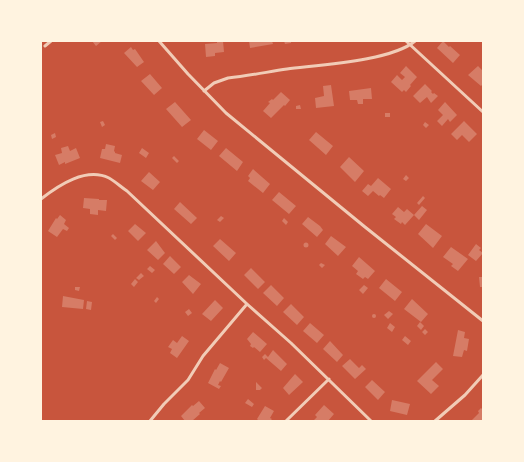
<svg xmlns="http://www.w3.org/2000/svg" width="524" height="462" font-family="Karla,sans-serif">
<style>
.building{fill:#d67c66}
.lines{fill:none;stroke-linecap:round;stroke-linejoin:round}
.minor{stroke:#f1ccb7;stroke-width:3}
</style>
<rect width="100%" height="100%" fill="#c8553d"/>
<!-- building -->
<path class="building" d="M92,41H102L96,46Z
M217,41H223L224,52L215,53V56L206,57L205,44L217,43Z
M249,41H272L273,44L250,48Z
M284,41H291V43L285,44Z
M443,41L449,47L450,46L460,55L453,63L437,48Z
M131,47L133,50L135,49L144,62L137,67L124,53Z
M406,66L417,77L410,85L411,86L406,92L404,90L402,92L391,82L397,75L402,80L405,77L400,73Z
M478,66L483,71V84L481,86L468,75Z
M150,74L162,88L154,95L141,81Z
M425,84L432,91L431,92L433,94L434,93L438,96L431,103L427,97L420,103L413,96Z
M331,85L334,106L316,108L315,98L324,96L323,86Z
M371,88L372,99H363V104H358L357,100H350L349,91Z
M281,92L290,100L285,106L284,105L271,118L263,111L270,103L268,102L272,99L273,100Z
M175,102L191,120L182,127L166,109Z
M445,102L457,115L450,122L448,119L442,126L437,121L443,115L438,110Z
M300,105L301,109H296V106Z
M385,113H390V117H385Z
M103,121L105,125L102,127L100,122Z
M464,121L477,134L469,142L462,135L457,140L451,134Z
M425,122L429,125L426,128L423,125Z
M204,130L218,141L211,150L197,139Z
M316,132L333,146L326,155L309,140Z
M55,133L56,137L52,139L51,135Z
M106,144L115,146L114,151L115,152V153L122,155L120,163L100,158L102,149H105Z
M68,146L70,151L76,148L80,158L65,164V162L59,165L55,155L62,153L61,148Z
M142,148L149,153L146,158L139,153Z
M226,148L243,162L237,171L219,156Z
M174,156L179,161L177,163L172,158Z
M349,157L364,171L355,182L340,167Z
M253,169L270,184L263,193L248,181L250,178L248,176Z
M149,172L160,182L153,190L141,181Z
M406,175L409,178L406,181L403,179Z
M378,178L391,189L384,198L380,195L379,196L373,191L368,196L362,191L368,184L371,186Z
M279,192L296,206L289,214L272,200Z
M423,196L425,198L419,205L417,203Z
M84,198L99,199V200H107L106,211L98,210V215L90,214V209L83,208Z
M180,202L197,218L191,224L174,209Z
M422,206L427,210L419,220L414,215Z
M398,207L404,212L407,209L414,215L405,225L402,222L401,224L394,219L396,217L392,214Z
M60,215L66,220L64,224L69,228L67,231L63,229L57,237L48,231L56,218L57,219Z
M221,216L224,218L220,222L217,220Z
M308,217L320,226L323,230L317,237L302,224Z
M284,218L288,222L286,225L282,221Z
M135,224L146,233L138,241L128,231Z
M426,224L442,236L433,248L418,234Z
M113,234L117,238L115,240L111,236Z
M331,236L346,247L338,256L325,244Z
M220,239L236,253L229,261L213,246Z
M156,241L165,253L158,260L147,250Z
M303.5 245a2.5 2.5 0 1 1 5 0a2.5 2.5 0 1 1-5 0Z
M476,244L481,248L479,250L483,253L476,261L468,255Z
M451,247L468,259L458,271L451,266L453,264L443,257Z
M170,256L181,267L174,274L163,264Z
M359,257L375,271L368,279L365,277L363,279L356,274L358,271L352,266Z
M321,263L325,265L322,268L319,265Z
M150,266L155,270L152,273L147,269Z
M251,268L265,282L258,289L244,275Z
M141,273L144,276L139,280L136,278Z
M189,275L201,284L193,294L182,282Z
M479,277H483V287H480Z
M135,279L138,282L134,287L131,284Z
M386,279L402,292L395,301L379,288Z
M271,285L284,298L277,306L263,293Z
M364,285L368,288L363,294L359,290Z
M75,287H80L79,291L75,290Z
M63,296L84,300L83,309L62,307Z
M157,297L159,299L156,303L154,301Z
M412,299L428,314L421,322L404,309Z
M215,300L223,308L211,321L202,314Z
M87,301L92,302L91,310L86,309Z
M291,304L304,317L297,325L283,312Z
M189,309L192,313L188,316L185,312Z
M389,311L393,314L388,319L384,315Z
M372 316a2 2 0 1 1 4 0a2 2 0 1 1-4 0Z
M420,322L424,326L421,330L417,326Z
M310,323L324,335L317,343L303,331Z
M390,323L395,327L392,332L387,328Z
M425,329L428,332L425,335L422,332Z
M458,330L465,332L464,338L469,339L467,351L464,350L462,357L453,356Z
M253,332L267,344L260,352L254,347L253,348L250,346L251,344L247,339Z
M182,336L189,341L177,358L170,353L172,349L168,347L173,340L177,343Z
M405,336L411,341L408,345L402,340Z
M330,341L343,355L337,362L323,349Z
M273,350L287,364L281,371L266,358L264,360L262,357L265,354L268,357Z
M350,359L359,368L362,365L366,369L355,379L342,366Z
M436,362L443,369L432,380L439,386L431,394L417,381Z
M220,363L229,368L221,382L220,381L218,385L221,386L219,389L208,383L215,369L216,370Z
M295,374L303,382L289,395L283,388Z
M372,380L385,392L378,400L365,387Z
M256,382L262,388L260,390H256Z
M248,399L254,404L252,407L245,403Z
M392,400L410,404L407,415L390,411Z
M199,401L205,408L199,413L200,414L192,421H185L181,416L192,405L193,406Z
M324,405L334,414L328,421H316L314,420L317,417L315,415Z
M265,406L274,411L270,418L272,419L270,421H259L257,419Z
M481,408L483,410V421H471L479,413L478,411Z"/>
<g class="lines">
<!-- minor -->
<path class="minor" d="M159,41L188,74L226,113L365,227L483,321
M406,41L483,112
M45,46L51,41
M204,91L214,83L228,78C248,76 267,72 287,69C318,65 392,61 415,41
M41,199C59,185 86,167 109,178C116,182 121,187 127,191L247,304L291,343L371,421
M150,421L164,404L188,380L203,356L247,304
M286,421L329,379
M435,421L465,395L483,375"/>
</g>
<!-- border -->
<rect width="524" height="462" fill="none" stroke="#fff3e0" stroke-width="84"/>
</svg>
